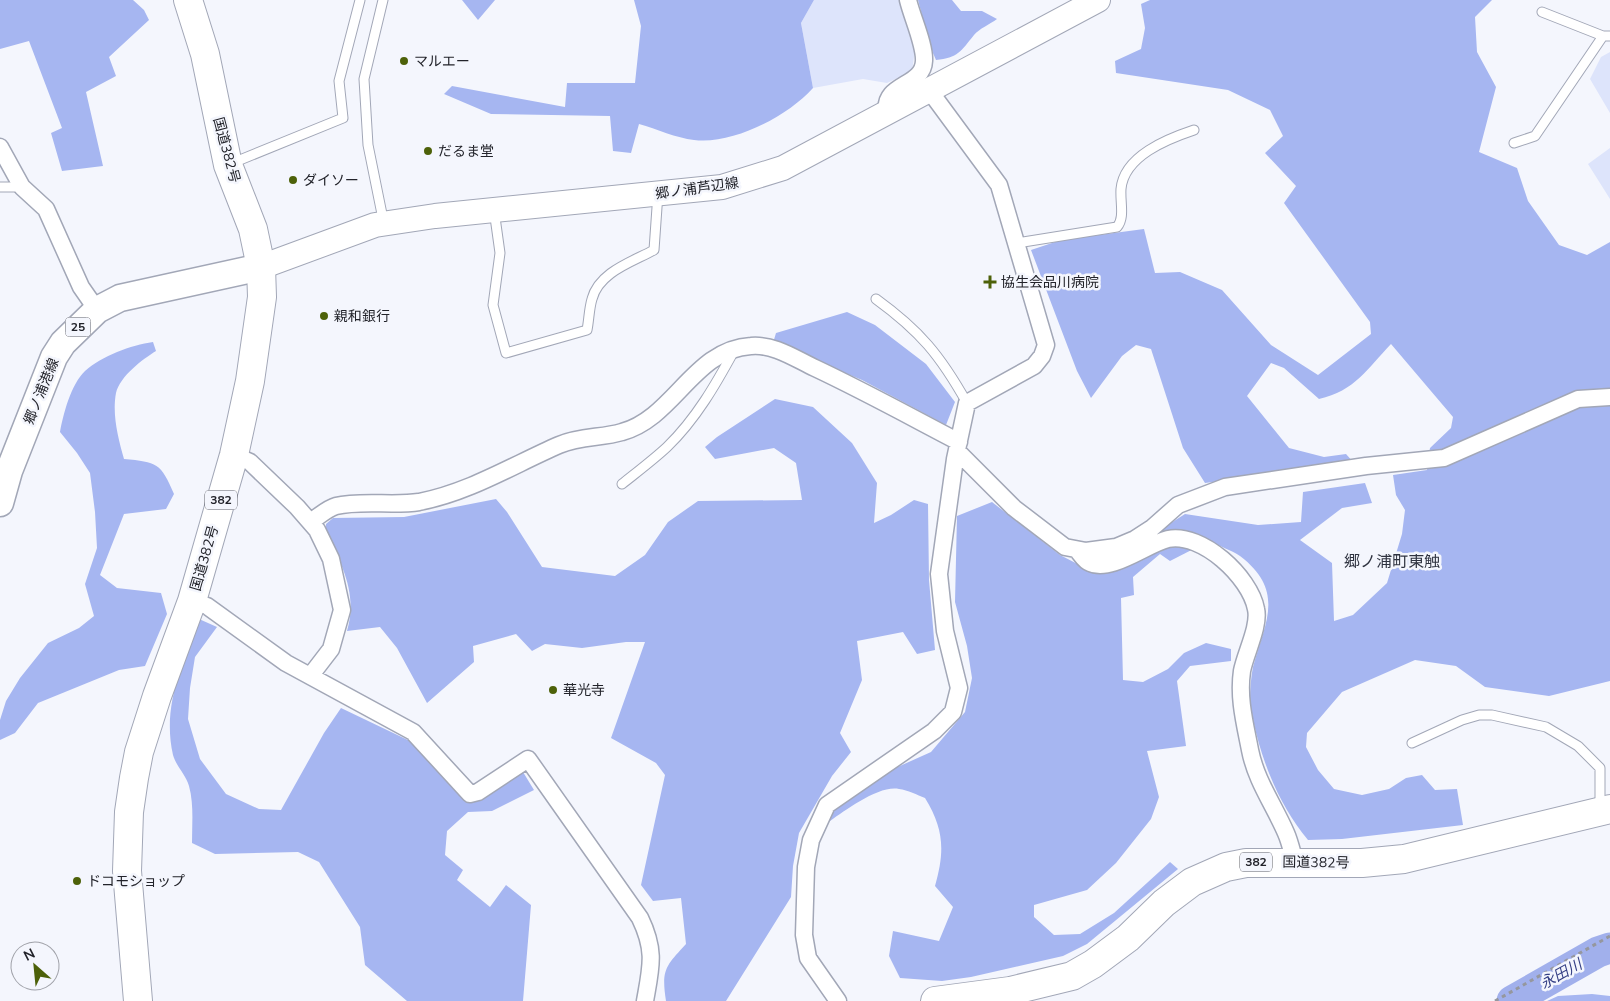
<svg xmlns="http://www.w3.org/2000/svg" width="1610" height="1001" font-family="'Nunito Sans','Noto Sans JP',sans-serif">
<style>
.green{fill:#dde4fb}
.forest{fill:#a6b6f1}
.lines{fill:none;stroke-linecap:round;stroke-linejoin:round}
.river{stroke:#a1b0ec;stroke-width:31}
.service-casing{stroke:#a2a7b7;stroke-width:11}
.minor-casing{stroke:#a2a7b7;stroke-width:19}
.secondary-casing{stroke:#a2a7b7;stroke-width:26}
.primary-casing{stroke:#a2a7b7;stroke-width:29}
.trunk-casing{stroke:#a2a7b7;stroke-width:30}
.path{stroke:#95979e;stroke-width:3;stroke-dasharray:4 4;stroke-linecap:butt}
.service{stroke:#fff;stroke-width:9}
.minor{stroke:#fff;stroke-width:16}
.secondary{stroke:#fff;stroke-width:24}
.primary{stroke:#fff;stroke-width:26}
.trunk{stroke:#fff;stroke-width:28}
.poi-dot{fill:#4d6109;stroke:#f4f6fd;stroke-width:2}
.labels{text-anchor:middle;stroke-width:5;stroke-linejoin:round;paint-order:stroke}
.shield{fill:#f4f6fd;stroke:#616269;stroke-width:1}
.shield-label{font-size:12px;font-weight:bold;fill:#22232a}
.poi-label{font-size:14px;fill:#22232a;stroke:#f4f6fd;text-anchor:start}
.street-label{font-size:14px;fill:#22232a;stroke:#f4f6fd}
.water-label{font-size:15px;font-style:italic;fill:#343f85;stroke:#f4f6fd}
.quarter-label{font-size:16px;fill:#2f3340;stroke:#f4f6fd}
</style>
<rect width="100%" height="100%" fill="#f4f6fd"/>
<!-- green -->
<path class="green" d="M814,0H899L915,50L912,71L887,83L863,79L813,88L801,23Z
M1610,52V113L1590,79L1601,57Z
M1610,148V199L1588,164Z"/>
<!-- forest -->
<path class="forest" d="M0,0H133L144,10L149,20L109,57L116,76L86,92L103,166L62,171L51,133L62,128L29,41L0,49Z
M462,0H495L478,20Z
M634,0H814L801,23L813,88C788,116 733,145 694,140C676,138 657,129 639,124L631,153L613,151L610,116L491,114L444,94L452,86L565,107L567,83H635L641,26Z
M918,0H952L961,11H982L997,19C990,24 979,29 974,35C961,51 958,58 936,60L930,46Z
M1150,0H1492L1475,17L1477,52L1496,87L1479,152L1517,168L1528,201L1559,245L1587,255L1610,242V681L1549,696L1485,687L1456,666L1415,660L1342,692L1307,733L1306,747L1318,770L1334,789L1362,795L1389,789L1406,778L1422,775L1435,790L1457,789L1463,825L1342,839L1308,840C1281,808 1263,765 1254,724C1253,716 1250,708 1250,701C1250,690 1251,677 1253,667C1265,623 1286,591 1240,556C1231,550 1219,546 1209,541L1170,561L1160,554L1133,577L1134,595L1121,598L1123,680L1143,682L1168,669L1184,653L1206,643L1231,649V661L1190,666L1177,681L1186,746L1147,751L1159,797L1151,819L1116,863L1087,890L1034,905V917L1054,935L1080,934L1114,913L1170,862L1178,869L1087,944L1063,956L971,977L942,981L900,978L889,956L893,931L939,941L953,907L935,886C945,851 944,829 925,798C917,795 908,790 899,789C879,785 846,810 830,821L831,811L882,774L931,752L965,712L972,678L967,646L955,602L957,516L992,502L1060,555L1093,572L1111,571L1136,545L1185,514L1258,525L1301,522L1303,492L1365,483L1372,503L1342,508L1300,540L1332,563L1334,621L1353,615L1387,583L1402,534L1405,510L1396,495L1393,475L1427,470L1430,448L1451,428L1453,417L1391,344C1368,368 1355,391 1319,399L1284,368L1271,363L1247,396L1289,448L1324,457L1346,454L1354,463L1205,483L1183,448L1151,349L1136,345L1122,356L1091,398L1077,371L1031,250L1061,240L1144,229L1155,273L1180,272L1222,290L1271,345L1318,375L1371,334L1370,322L1284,203L1296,186L1265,153L1283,136L1270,110L1228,90L1116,73L1115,61L1141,49L1145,28L1141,4Z
M847,312L875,325L926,364L955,402L946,425L862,380L773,343L776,333Z
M153,342L156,351C143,359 120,376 116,393C112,414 118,438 124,459C157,462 161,463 174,494L166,509L124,514L100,575L117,588L161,593L167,614L145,666L119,670L38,703L15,733L0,740V720L6,701L20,678L48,643L79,628L94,616L85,584L97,548L95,512L90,473L77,453L60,432C63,415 71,384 85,371C102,356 131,345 153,342Z
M775,399L813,407L852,443L877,483L874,523L891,515L914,500L928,504L929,580L935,650L917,654L903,632L857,641L862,680L840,733L851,752L832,776L799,833L793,866L791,897L726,1001H666C661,969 666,966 686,944L681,898L653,901L641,885L665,775L656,763L611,738L645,642H626L582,648L545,644L532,651L516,634L473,646L474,662L427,703L397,648L380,627L347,631C358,594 342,565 326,532V524L333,518L404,517L496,499L507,512L542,567L615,576L645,555L668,522L698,501L802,500L796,463L774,448L715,459L705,447L717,437Z
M199,619L217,627L195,657L190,688L188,719L200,759L226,794L259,809L281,810L324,733L341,708L410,741L473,801L523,772L534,790L492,811L468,812L447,831L445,855L463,870L457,880L490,907L506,885L531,905L523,1001H407L365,965L360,927L319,862L298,852L215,854L192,843C192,824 194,804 189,786C186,775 176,766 173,755C162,707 182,664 199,619Z
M1592,994L1610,996V1001H1547L1558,996Z"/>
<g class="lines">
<!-- river -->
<path class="river" d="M1512,1001L1598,952L1610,948"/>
<!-- service casing -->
<g class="service-casing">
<path id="service" d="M383,0L364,79L368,145L384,224
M1542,12L1603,36H1610
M1514,143L1535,136L1603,36
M230,164L343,118L339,81L360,0
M0,187H22
M494,210L500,253L493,305L506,353L587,330C589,320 589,309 592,299C599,272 632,262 654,250L658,193
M1017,243L1117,227C1125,218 1120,202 1121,189C1124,156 1167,139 1194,130
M876,299C920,331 940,355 967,403
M622,484C637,472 653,460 667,447C696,419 716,384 735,349
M1412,743L1462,720L1479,715H1492L1546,727L1578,746L1600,768V808"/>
</g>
<!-- minor casing -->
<g class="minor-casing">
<path id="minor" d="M887,111C883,83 923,87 924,61C925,45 912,17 908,0
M0,147L22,187L46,209L81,287L97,310
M957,451L1014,508L1065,547L1086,551L1116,547L1135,539L1152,528L1178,505L1225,487L1366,466L1444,458L1578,399L1610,397
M234,455L250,462L297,507L317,530L331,559L342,610L331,649L311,675
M310,522C318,517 328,508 336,506C360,500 394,506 419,502C470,492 513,465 559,445C580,436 602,438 622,432C674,418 694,349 751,346C774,344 794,358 815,368C864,391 911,417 959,442
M1077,550C1081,554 1084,561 1090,563C1111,573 1147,544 1168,539C1202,532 1250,577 1256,609C1260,626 1245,654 1242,671C1238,698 1245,724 1250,750C1256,781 1274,805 1286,833C1290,842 1292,852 1295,862
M192,601L207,606L286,663L413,732L470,794L478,792L528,759L640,918C656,951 651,967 645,1001
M838,1001L808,958L804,935L806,867L811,840L827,805L934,731L953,712L959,688L945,631L939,574L955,459L967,403L1034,366L1042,356L1046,345L999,185L929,90"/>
</g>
<!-- secondary casing -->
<g class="secondary-casing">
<path id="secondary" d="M261,267L375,225L435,216L722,187L783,168L1098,0"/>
</g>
<!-- primary casing -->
<g class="primary-casing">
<path id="primary" d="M0,503L9,471L54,357L63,343L97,310L120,298L261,267"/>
</g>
<!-- trunk casing -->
<g class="trunk-casing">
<path id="trunk" d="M138,1001L127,871L129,812L134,778L139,752L157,696L192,601L234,455L250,381L262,297L261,267L253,229L228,165L205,54L188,0
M935,1001L1010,991L1072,976L1093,964L1128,938L1164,903L1192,882L1226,867L1246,863H1362L1404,859L1610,809"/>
</g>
<!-- path -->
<path class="path" d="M1495,1001L1610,936"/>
<!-- service -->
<use href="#service" class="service"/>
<!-- minor -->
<use href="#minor" class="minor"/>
<!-- secondary -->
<use href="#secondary" class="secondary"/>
<!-- primary -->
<use href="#primary" class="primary"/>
<!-- trunk -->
<use href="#trunk" class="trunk"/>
</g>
<!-- markers -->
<g class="poi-dot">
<circle cx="404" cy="61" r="5"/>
<circle cx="428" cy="151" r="5"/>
<circle cx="293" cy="180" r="5"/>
<path d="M987.5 274.5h5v5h5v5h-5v5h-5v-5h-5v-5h5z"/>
<circle cx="324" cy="316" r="5"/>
<circle cx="553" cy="690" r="5"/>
<circle cx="77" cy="881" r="5"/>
</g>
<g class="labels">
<!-- shield labels -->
<g class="shield">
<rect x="65.5" y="317.5" width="25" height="19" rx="4"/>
<rect x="205" y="490.5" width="32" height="19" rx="4"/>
<rect x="1240" y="852.5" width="32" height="19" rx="4"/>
</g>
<g class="shield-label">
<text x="78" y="331">25</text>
<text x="221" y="504">382</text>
<text x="1256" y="866">382</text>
</g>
<!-- poi labels -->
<g class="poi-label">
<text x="414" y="66">マルエー</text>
<text x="438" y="156">だるま堂</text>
<text x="303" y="185">ダイソー</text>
<text x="1001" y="287">協生会品川病院</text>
<text x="334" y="321">親和銀行</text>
<text x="563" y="695">華光寺</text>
<text x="87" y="886">ドコモショップ</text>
</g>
<!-- street labels -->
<g class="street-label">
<text transform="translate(227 150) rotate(75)" y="5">国道382号</text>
<text transform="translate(697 188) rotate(-8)" y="5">郷ノ浦芦辺線</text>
<text transform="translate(41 391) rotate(-68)" y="5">郷ノ浦港線</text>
<text transform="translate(204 558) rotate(-74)" y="5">国道382号</text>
<text transform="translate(1316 862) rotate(1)" y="5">国道382号</text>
</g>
<!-- water labels -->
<g class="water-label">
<text transform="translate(1561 974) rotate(-29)" y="5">永田川</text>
</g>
<!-- quarter labels -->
<g class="quarter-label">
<text x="1392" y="567">郷ノ浦町東触</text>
</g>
</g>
<!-- north arrow -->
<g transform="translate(35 966) rotate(333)"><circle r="24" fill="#f4f6fd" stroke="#a0a2a9"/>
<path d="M0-4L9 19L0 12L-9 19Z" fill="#4d6109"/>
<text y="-8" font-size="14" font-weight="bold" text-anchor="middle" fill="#22232a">N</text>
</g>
</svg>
